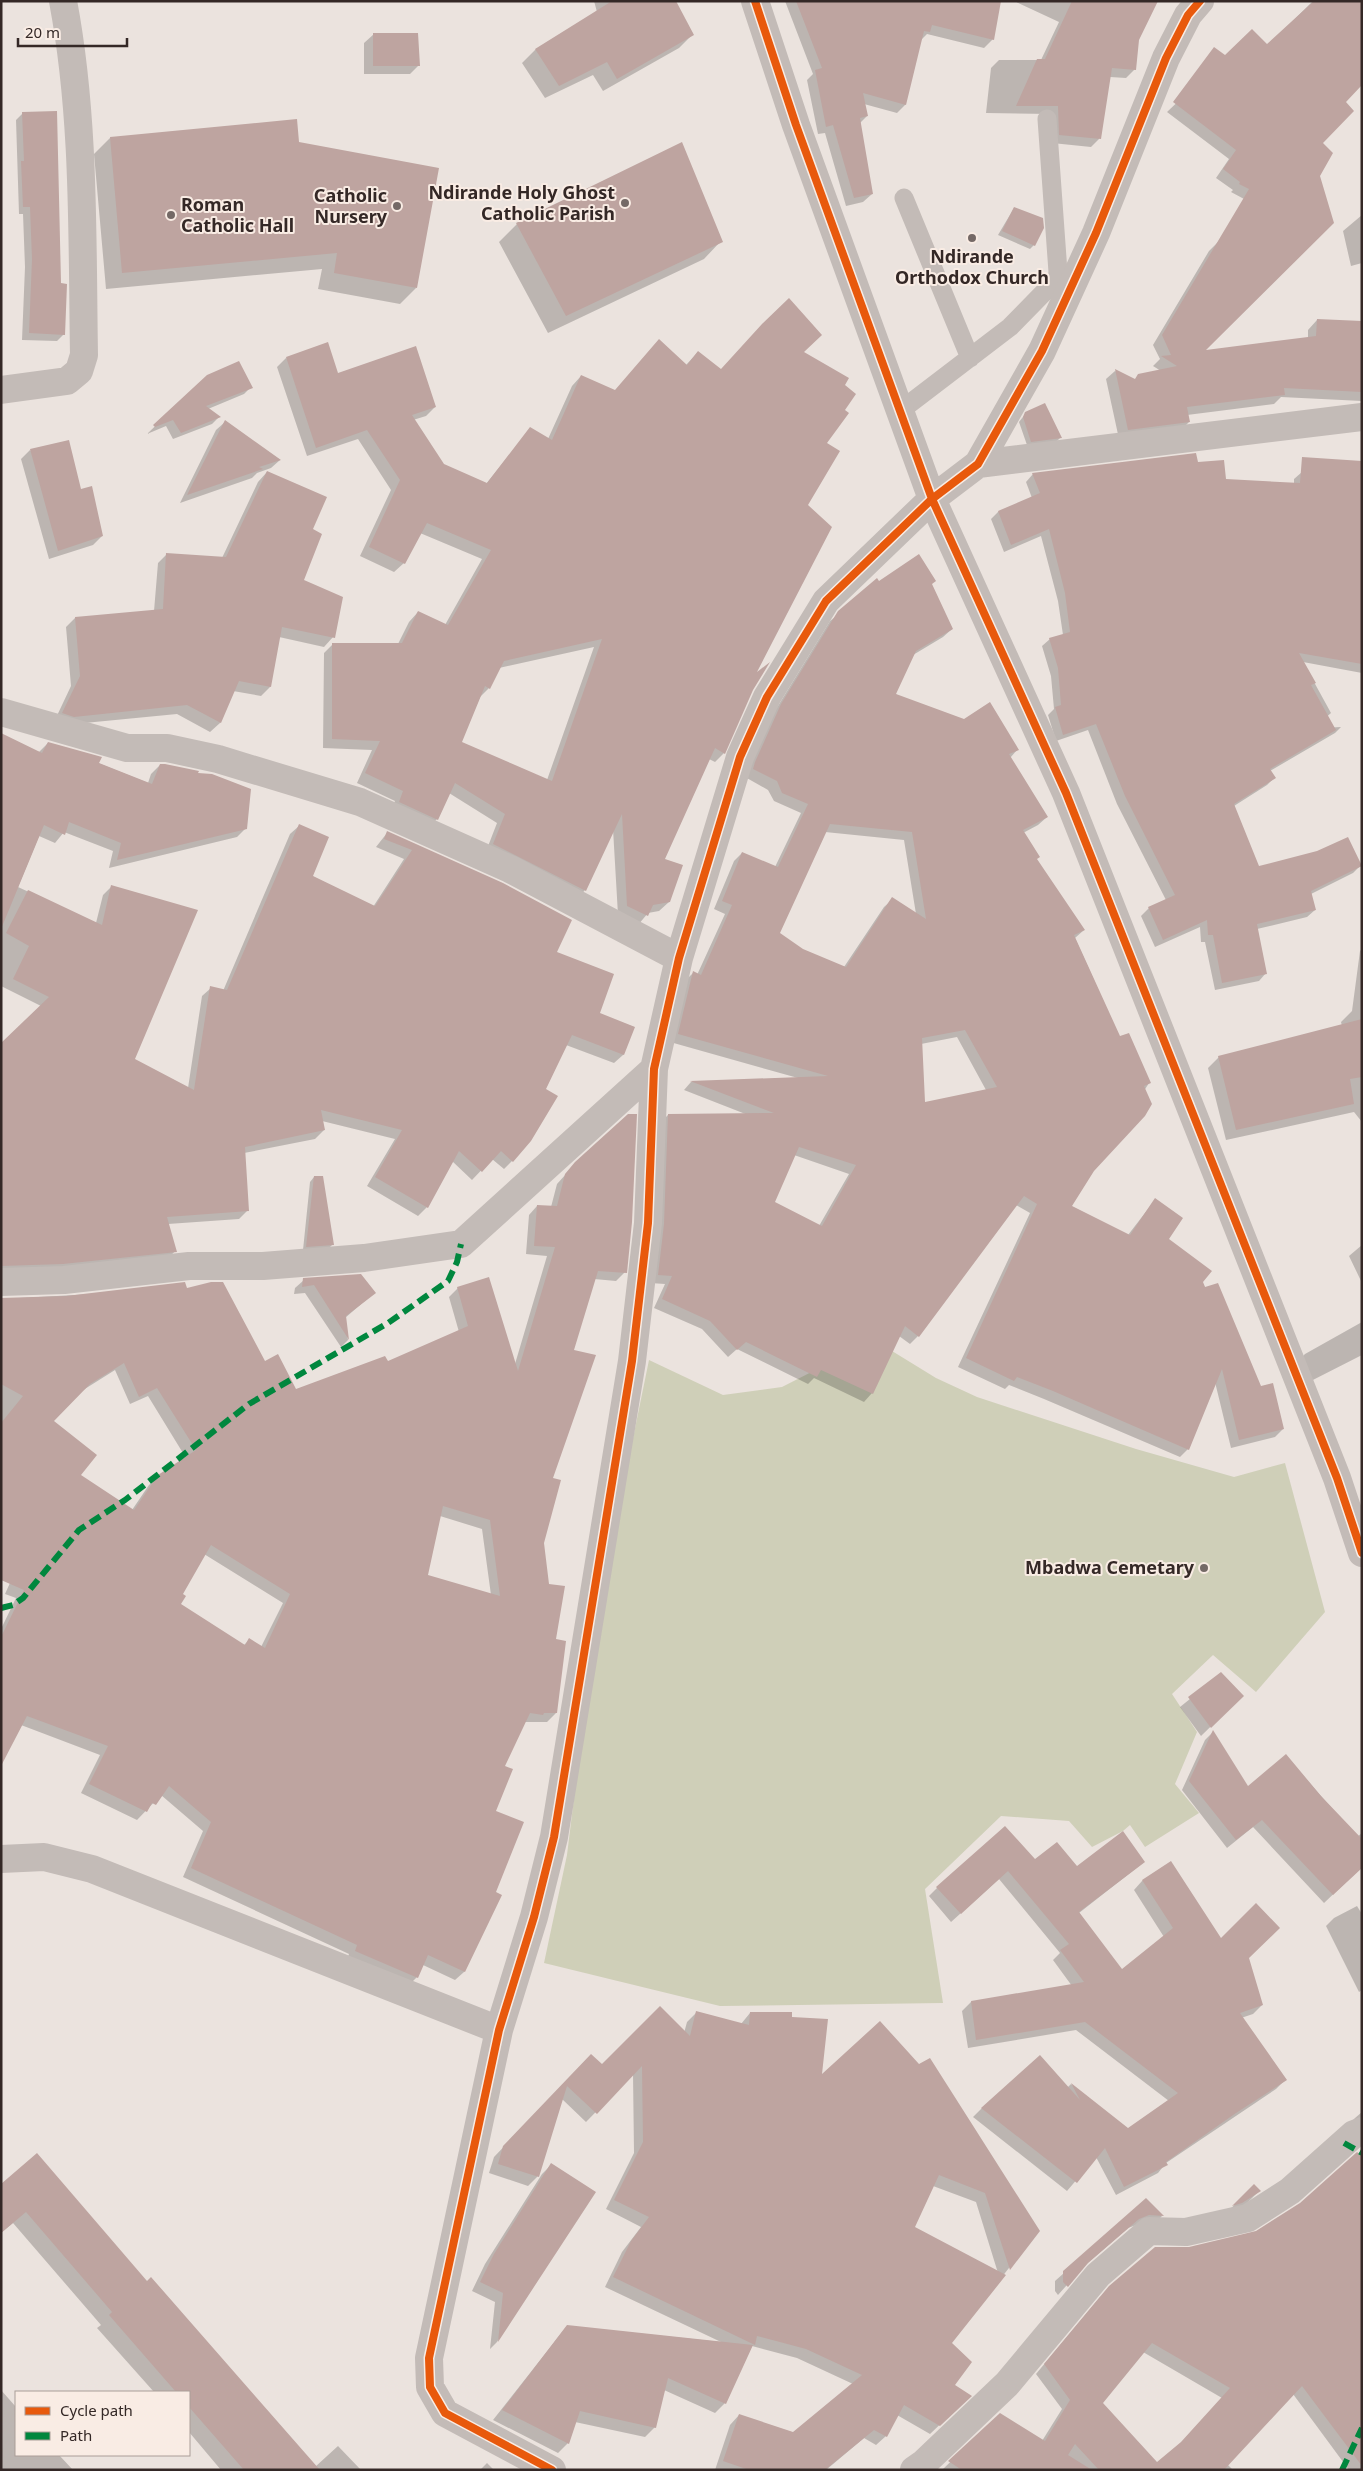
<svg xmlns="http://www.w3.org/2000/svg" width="1363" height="2471" font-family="'Noto Sans',sans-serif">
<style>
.park{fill:#cfcfb8}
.shadow{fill:#0003;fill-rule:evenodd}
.building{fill:#bea4a0;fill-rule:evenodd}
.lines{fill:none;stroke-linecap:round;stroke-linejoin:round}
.lane{stroke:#c3bbb7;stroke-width:19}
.street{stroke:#c3bbb7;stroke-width:28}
.quiet{stroke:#00873e;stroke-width:6;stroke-dasharray:12 6;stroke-linecap:butt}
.cycleway-casing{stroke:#f9ece4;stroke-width:11}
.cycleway{stroke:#e8590c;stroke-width:8}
.poi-dot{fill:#746966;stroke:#f9ece4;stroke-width:2}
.labels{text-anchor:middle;stroke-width:4;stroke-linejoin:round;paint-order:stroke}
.poi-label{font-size:18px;font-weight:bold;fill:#342826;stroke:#f9ece4;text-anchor:end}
</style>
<rect width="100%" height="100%" fill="#ebe3de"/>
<!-- park -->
<path class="park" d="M879,1343L936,1378L977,1397L1136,1449L1234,1477L1285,1463L1325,1612L1256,1692L1213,1655L1172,1694L1197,1732L1175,1784L1199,1813L1145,1847L1130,1825L1123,1831L1092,1847L1069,1821L1001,1816L925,1889L943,2003L720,2006L544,1963L567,1855L596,1619L649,1360L723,1395L782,1387L837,1359Z"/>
<!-- shadow -->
<path class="shadow" d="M594,1H674L693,34L679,48L603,91L593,75L545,98L522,63L535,50L597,12Z
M785,1H1000L993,39L984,48L927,34L921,40L905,105L897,113L864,104L867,116L860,123L872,194L863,202L846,206L825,133L818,134L807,80L813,74Z
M1014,1H1156L1138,40L1135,69L1126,78L1110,77L1099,139L1091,147L1052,143L1050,114L986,113L991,68L999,60H1041L1059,22Z
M1313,1H1362L1259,207L1231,192L1233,190L1216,178L1229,159L1167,112L1252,31L1267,46Z
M374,34L419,65L410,74H364V43Z
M23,113L60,285L64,334L57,341L22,340L25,267L23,214H19L16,120Z
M110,138L298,143L416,288L400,304L318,289L322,269L106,289L94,154Z
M681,144L721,241L704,259L548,333L499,242L517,224Z
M1014,208L1034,245L1030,249L998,235Z
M1362,215V263L1351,266L1343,231Z
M1219,241L1203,352L1308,338V330L1317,320L1362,322V401L1281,397L1274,404L1187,415L1189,422L1180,431L1119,439L1106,379L1115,371L1134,380L1161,371L1153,366L1160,359L1153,345L1209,251Z
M698,352L721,370L802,352L844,386L753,677L752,690L724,753L715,762L709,759L663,859L669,902L659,911L648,913L638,925L618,915L613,829L585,890L576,900L485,854L497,823L449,793L437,819L428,828L390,811L395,801L357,783L372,750L323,748L324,653L333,644H398L409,622L418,612L445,625L482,559L420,533L404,563L394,572L360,556L391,490L358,439L307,456L277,367L286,358L435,407L426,416L413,420L443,465L486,484L530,429L548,439L572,386L581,376L614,391L686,365ZM594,647L547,780L460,743L480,697L489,688L499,668Z
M207,376L251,387L244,394L208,409L219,417L212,424L173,439L166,426L147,434Z
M1026,413L1060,438L1056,442L1027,445L1019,422Z
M225,422L280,460L271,468L257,473L252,478L180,503L216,430Z
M30,450L80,490L102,536L93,545L49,559L21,459Z
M1197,463L1224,481L1294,484V479L1302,472L1362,476V673L1303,662L1331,713L1323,720L1302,729L1341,727L1335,733L1270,771L1274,778L1267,785L1234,806L1258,867L1360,866L1353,873L1311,894L1315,910L1307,917L1257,929L1266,973L1259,981L1215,990L1205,942H1201L1200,927L1155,947L1141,916L1149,908L1166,900L1117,804L1088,730L1056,741L1048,715L1054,709L1051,676L1042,646L1050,639L1063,635L1058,601L1041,536L1004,552L991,519L998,512L1032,498L1026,482L1033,474Z
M267,472L311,529L302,580L333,637L324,647L279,637L270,687L261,696L233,691L220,723L210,732L177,714L64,725L54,722L71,686L66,627L75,618L154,611L158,563L167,554L222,558L258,482Z
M878,583L931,585L952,629L943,637L913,655L895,694L1017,750L1010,758L1047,817L1038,825L1023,833L1036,860L1084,930L1075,938L1120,1038L1149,1083L1071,1206L1128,1235L1155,1200L1167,1239L1202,1282L1283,1429L1275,1437L1231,1448L1215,1382L1188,1449L1180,1457L1044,1399L1009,1385L1005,1389L958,1367L1030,1213L1016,1205L918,1336L910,1344L899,1336L872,1393L864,1402L814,1378L808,1384L737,1349L728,1357L702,1329L654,1308L665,1284L650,1283L660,1123L668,1115H748L684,1090L691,1082L798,1078L670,1042L685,981L693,973L697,975L725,914L714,909L734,861L742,853L775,867L801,813L774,801L768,790L745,777L773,714L830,621ZM825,832L904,840L916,914L893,899L884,907L844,967L802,950L778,934ZM957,1037L986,1090L924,1104L921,1044ZM794,1155L849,1174L819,1226L773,1202Z
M1,741L39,752L48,743L148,783L151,774L160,765L246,828L237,837L109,868L113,851L64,832L55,843L39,836L18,887L96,923L103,895L112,886L133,1059L188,1088L202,996L211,988L223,991L290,834L299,826L312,876L373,907L404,859L376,847L387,833L503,884L556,953L598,1014L634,1027L623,1055L614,1063L566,1045L512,1161L504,1169L492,1159L472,1180L452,1161L427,1207L418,1216L367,1186L395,1139L322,1121L324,1130L315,1139L244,1153L248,1210L239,1219L168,1224L175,1251L167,1260L1,1274V1045L41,1006L1,986Z
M1362,949V1122L1354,1112L1226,1140L1208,1068L1219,1057L1342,1026L1341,1022L1352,1011L1360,951Z
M576,1163L625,1272L616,1281L594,1279L573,1351L552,1479L543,1542L555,1640L556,1713L547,1722H524L503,1766L495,1811L494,1892L500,1895L464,1972L455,1980L423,1965L417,1977L408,1986L347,1959L349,1954L183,1877L203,1831L161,1795L137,1820L81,1793L100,1755L21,1725L1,1764V1629L16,1598L5,1594L14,1574L1,1567V1299L186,1289L296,1391L388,1363L459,1332L449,1297L458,1288L515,1364L547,1256L526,1254L529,1215L537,1206L551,1207L557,1184ZM115,1370L130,1404L148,1396L186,1458L158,1476L149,1485L132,1510L80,1476L52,1421L80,1392ZM440,1516L482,1529L491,1595L427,1576ZM204,1554L283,1603L261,1647L249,1640L243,1646L179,1604L181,1595Z
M314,1177L333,1244L329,1248L303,1250L310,1182Z
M1362,1245V1283L1349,1256Z
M304,1280L374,1293L345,1318L348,1340L341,1347L305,1293L294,1294L295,1288Z
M1362,1322V1355L1305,1384L1296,1363L1305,1354Z
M1221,1674L1242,1696L1201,1736L1180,1707Z
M1213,1732L1247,1788L1286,1756L1357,1837L1362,1833V1867L1324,1903L1253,1827L1227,1848L1182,1790L1205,1740Z
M1035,1861L1077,1868L1144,1862L1079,1913L1122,1971L1164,1937L1134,1890L1142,1881L1171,1863L1220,1940L1247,1958L1262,2005L1253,2014L1241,2018L1285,2080L1276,2089L1166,2163L1158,2173L1116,2195L1096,2157L1067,2191L973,2117L982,2108L1067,2088L1071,2084L1128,2130L1169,2101L1076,2030L968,2048L962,2011L971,2002L1072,1986L1053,1960L1060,1953L999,1879L951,1922L929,1896L937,1888Z
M1357,1906L1362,1914V1990L1359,1992L1326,1926L1334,1918Z
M697,2012L741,2024L750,2013L791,2018L820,2077L880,2023L1038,2231L950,2343L954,2385L970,2396L930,2434L897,2415L886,2436L876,2445L864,2438L826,2470H715L730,2425L739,2415L794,2433L853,2384L797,2358L752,2346L725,2403L715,2413L664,2390L655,2427L645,2437L575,2422L568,2443L558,2453L493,2420L567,2326L721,2342L605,2287L622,2252L641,2227L606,2209L634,2153L633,2074L586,2122L562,2099L538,2176L528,2186L489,2173L494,2157L582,2065L602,2066L684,2033L687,2022ZM933,2186L976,2202L998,2273L913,2228Z
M1362,2112V2128L1348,2125L1355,2118Z
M1362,2150V2470H1349L1293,2394L1227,2464L1233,2470H1149L1179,2445L1222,2398L1143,2352L1101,2403L1119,2470H942L1000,2414L1042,2441L1062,2409L1036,2374L1100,2297L1189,2249L1252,2234L1299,2205Z
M551,2165L594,2192L497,2342L490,2349L495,2302L472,2291L485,2264L542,2174Z
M1,2186L147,2283L315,2467L338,2446L361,2470H221L189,2432V2392H154L97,2328L101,2325L13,2223L1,2233Z
M1254,2186L1259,2191L1246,2204L1221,2218Z
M1146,2200L1162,2216L1154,2224H1139L1128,2228L1083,2267L1058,2295L1055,2291V2281Z
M1,2390L16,2407V2455H59L73,2470H1Z
M487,2463L494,2470H480Z"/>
<!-- building -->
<path class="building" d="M612,1H676L694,35L617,79L607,62L559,86L535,49Z
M796,1H1001L994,40L932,25L930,32L924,31L906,105L863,93L868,116L860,118L873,194L854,198L833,125L826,127L815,70L822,68Z
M1072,1H1158L1139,40L1136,70L1112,68L1101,139L1059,135L1058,106H1016L1037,59H1045Z
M1314,1H1362V85L1346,102L1354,111L1323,143L1333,153L1320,176L1334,223L1206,350L1316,336L1317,319L1362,321V392L1284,388L1285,395L1187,407L1190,422L1128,430L1115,369L1135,379L1138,374L1177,366L1161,356L1171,355L1162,335L1249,189L1239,184L1240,182L1223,169L1236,150L1173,102L1214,47L1225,55L1252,29L1267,44Z
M373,33H418L420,66H373Z
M57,111L61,283L67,284L65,335L29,333L32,259L30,207H23L21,161H24L22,112Z
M297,119L299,142L439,168L417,288L334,273L337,253L122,273L110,137Z
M682,142L723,242L566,316L516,223Z
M1014,207L1043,218L1044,228L1035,246L1002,231Z
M789,298L822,335L804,352L849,378L845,385L856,394L845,410L849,413L827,443L840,451L808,505L832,527L757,672L770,662L753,690L725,754L715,748L665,859L683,865L670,902L653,905L648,916L627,906L622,814L586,891L493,844L505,814L455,783L438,820L399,802L403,791L365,773L380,741L332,739V643H402L418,611L448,625L491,550L427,523L405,564L369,547L400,480L367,430L316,448L286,357L328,342L338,373L416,346L436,407L412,415L444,464L487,483L530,427L552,440L581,375L615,390L659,339L687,365L698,351L721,369L762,324ZM602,639L552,781L462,742L485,686L490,689L504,661Z
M239,361L253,388L206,406L221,417L181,433L173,420L155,427L153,425L207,375Z
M1045,403L1062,438L1031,442L1023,417L1025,412Z
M225,420L281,460L259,467L263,469L187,495Z
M69,440L81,489L92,486L103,536L58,551L30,449Z
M1196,453L1198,462L1224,460L1226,479L1300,483L1302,457L1362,461V664L1299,653L1316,683L1311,685L1336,730L1270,769L1276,778L1234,804L1259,866L1317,851L1348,837L1362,866L1311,891L1316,910L1257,924L1267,974L1222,983L1213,935H1208L1207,920L1163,940L1148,907L1175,895L1125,796L1096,724L1063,735L1055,707L1061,705L1058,668L1049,638L1070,632L1065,593L1049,529L1011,545L998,511L1040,493L1032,473Z
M267,471L327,497L313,529L322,534L304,580L343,597L335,638L282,627L271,687L239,681L221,723L187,705L74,717L62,713L80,676L75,617L163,609L166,553L226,557Z
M919,554L936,581L932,584L953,629L916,651L896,694L964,719L990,702L1019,750L1009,754L1048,817L1023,830L1040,857L1037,859L1085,930L1074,935L1120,1036L1129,1033L1151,1083L1144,1086L1152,1104L1145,1116L1094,1171L1072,1206L1130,1235L1155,1198L1183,1218L1169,1239L1212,1271L1203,1282L1205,1287L1218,1283L1261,1386L1273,1383L1284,1429L1239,1440L1222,1369L1189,1450L1053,1391L1017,1377L1014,1381L966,1358L1037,1204L1024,1196L919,1337L905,1326L873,1394L821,1370L817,1377L746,1342L737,1350L710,1321L662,1299L672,1276L658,1275L664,1224L668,1114L774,1113L690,1081L828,1076L678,1034L693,971L701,975L732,905L722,901L742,852L778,867L808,804L782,793L777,781L753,769L755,762L781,704L838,611L877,578L879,581ZM830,824L912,832L926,919L892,897L846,967L803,949L780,933ZM965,1030L997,1087L925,1102L922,1038ZM799,1147L856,1165L822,1226L775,1202Z
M1,733L42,753L48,742L102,757L99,763L152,784L160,764H165L199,771L198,773L212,774L251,789L247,829L117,860L121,843L69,822L65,835L44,825L1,929Z
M299,824L329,837L313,876L375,906L412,850L384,839L387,831L503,883L572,920L557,952L614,974L600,1013L635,1027L624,1055L572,1035L546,1089L558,1096L531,1141L513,1162L501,1151L482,1172L459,1151L428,1208L375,1177L402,1130L321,1110L325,1130L245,1147L249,1211L167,1217L177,1252L63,1264L1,1266V1043L49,997L13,979L29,946L6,933L28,890L102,925L111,885L198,910L135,1059L194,1090L210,986L227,990Z
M1362,1019V1077L1350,1079L1354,1104L1236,1130L1218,1056Z
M628,1114H637L632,1222L627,1273L598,1271L574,1350L596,1355L553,1478L561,1480L544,1543L549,1584L565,1586L556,1639L566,1641L557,1713H544L543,1715L530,1713L505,1766L513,1769L496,1811L524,1822L496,1892L502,1895L465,1972L428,1955L418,1978L355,1951L357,1945L191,1868L211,1822L169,1786L156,1805L152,1803L147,1812L89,1784L108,1746L27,1716L1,1766V1637L24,1590L1,1580V1423L23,1396L1,1384V1298L66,1296L185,1282L187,1288L211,1282H223L265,1361L278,1354L296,1389L385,1356L388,1361L468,1326L457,1287L489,1277L518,1371L555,1247L534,1246L537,1205L557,1206L565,1174L575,1162ZM124,1363L139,1397L157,1388L196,1450L158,1475L134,1510L81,1475L97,1455L54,1421L90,1384ZM443,1506L490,1520L500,1596L428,1575ZM211,1545L290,1594L265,1648L249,1638L245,1645L181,1604L186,1596L183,1594Z
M314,1176H323L334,1245L306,1247Z
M361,1274L376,1293L346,1316L349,1340L314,1285L302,1287L303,1278Z
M1221,1672L1244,1696L1211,1728L1188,1697Z
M1213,1730L1248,1786L1286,1754L1321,1796L1362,1839V1868L1333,1895L1262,1820L1236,1840L1189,1781Z
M1005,1826L1035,1859L1057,1842L1077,1866L1123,1831L1145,1862L1079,1912L1122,1969L1173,1928L1142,1880L1171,1861L1221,1938L1256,1903L1280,1928L1249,1958L1263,2005L1240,2013L1287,2080L1236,2113L1166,2162L1168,2165L1124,2187L1105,2148L1077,2183L981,2108L1040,2055L1080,2100L1071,2083L1128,2128L1178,2093L1085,2022L976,2040L971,2001L1084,1982L1060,1950L1069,1944L1008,1871L961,1914L936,1887Z
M660,2006L690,2036L696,2011L749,2025L750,2012H792V2017L828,2019L822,2074L880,2021L919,2064L930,2058L1040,2231L1010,2270L985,2193L939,2175L915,2227L1006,2275L952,2343L972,2362L955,2385L972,2396L940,2426L904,2405L887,2437L874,2430L825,2470H749L723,2461L739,2414L793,2432L862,2375L806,2349L757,2336L755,2345L613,2277L631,2241L649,2217L614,2200L643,2142L642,2066L597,2114L567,2086L539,2177L498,2164L503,2146L591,2054L602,2064Z
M1357,2152L1362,2156V2466L1302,2386L1224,2470H1099L1075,2444L1068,2455L1092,2470H962L948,2461L1000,2413L1045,2441L1070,2400L1044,2364L1109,2286L1155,2247H1189L1256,2231L1300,2203ZM1152,2343L1230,2388L1181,2442L1157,2462L1103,2403Z
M37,2153L147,2281L151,2277L320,2470H244L189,2407V2392H176L109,2315L112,2312L26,2212L1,2233V2184Z
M551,2163L596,2192L498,2342L503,2293L480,2282L494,2254Z
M1254,2184L1261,2191L1242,2203L1232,2206Z
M1146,2198L1164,2216L1149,2215L1139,2219L1088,2263L1068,2287L1063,2282V2271Z
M567,2325L753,2345L726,2404L668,2378L656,2428L580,2411L569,2444L502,2410Z"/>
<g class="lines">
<!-- lane -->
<path class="lane" d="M904,198L970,358
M900,411L1010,327L1057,279L1058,272L1047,119"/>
<!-- street -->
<path class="street" d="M755,1L796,125L932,499L1066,793L1337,1478L1362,1553
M1,390L67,381L79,371L84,355C82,238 85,117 63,1
M978,464L1362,417
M1,712L127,748H167L218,759L360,802L510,869L679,958
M1,1282L64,1280L189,1266H263L364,1258L461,1244L654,1069
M1,1859L44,1857L92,1869L499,2030
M552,2470L445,2413L430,2387L429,2358L499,2030L534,1917L554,1837L632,1361L648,1223L654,1069L679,958L740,757L767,697L826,601L932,499L978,464L1042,351L1096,233L1166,58L1188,15L1200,1
M914,2470L924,2463L1007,2384L1098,2275L1149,2231L1186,2232L1248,2218L1290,2191L1354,2134L1362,2131"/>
<!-- quiet -->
<path class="quiet" d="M1,1608L13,1605L23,1598L79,1530L125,1500L249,1404L388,1323L448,1281L457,1262L461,1244
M1344,2143L1362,2153
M1342,2470L1362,2428"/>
<!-- cycleway casing -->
<g class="cycleway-casing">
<path id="cycleway" d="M755,1L796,125L932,499L1066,793L1337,1478L1362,1553
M552,2470L445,2413L430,2387L429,2358L499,2030L534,1917L554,1837L632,1361L648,1223L654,1069L679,958L740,757L767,697L826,601L932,499L978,464L1042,351L1096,233L1166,58L1188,15L1200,1"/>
</g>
<!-- cycleway -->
<use href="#cycleway" class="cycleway"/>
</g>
<!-- markers -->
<g class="poi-dot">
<circle cx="625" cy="203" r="5"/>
<circle cx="397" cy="206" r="5"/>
<circle cx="171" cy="215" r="5"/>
<circle cx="972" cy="238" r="5"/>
<circle cx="1204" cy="1568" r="5"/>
</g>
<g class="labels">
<!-- poi labels -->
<g class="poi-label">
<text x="615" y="199">Ndirande Holy Ghost<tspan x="615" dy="21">Catholic Parish</tspan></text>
<text x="387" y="202">Catholic<tspan x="387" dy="21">Nursery</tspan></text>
<text x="181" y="211" text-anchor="start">Roman<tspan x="181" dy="21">Catholic Hall</tspan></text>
<text x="972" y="263" text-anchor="middle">Ndirande<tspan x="972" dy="21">Orthodox Church</tspan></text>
<text x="1194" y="1574">Mbadwa Cemetary</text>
</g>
</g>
<!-- border -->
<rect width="1363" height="2471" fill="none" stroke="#342826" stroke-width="5"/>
<!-- legend -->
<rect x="15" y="2391" width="175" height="65" fill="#f9ece4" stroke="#aa9e98"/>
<rect x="25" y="2407" width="25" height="8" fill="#e8590c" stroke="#aa9e98"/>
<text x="60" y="2416" font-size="15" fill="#342826">Cycle path</text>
<rect x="25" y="2432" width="25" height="8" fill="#00873e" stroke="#aa9e98"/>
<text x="60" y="2441" font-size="15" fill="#342826">Path</text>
<!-- scale -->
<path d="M18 38v8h109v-8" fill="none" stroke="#342826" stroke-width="2.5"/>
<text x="25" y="38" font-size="15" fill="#342826" stroke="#f9ece4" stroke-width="4" paint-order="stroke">20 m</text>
</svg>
